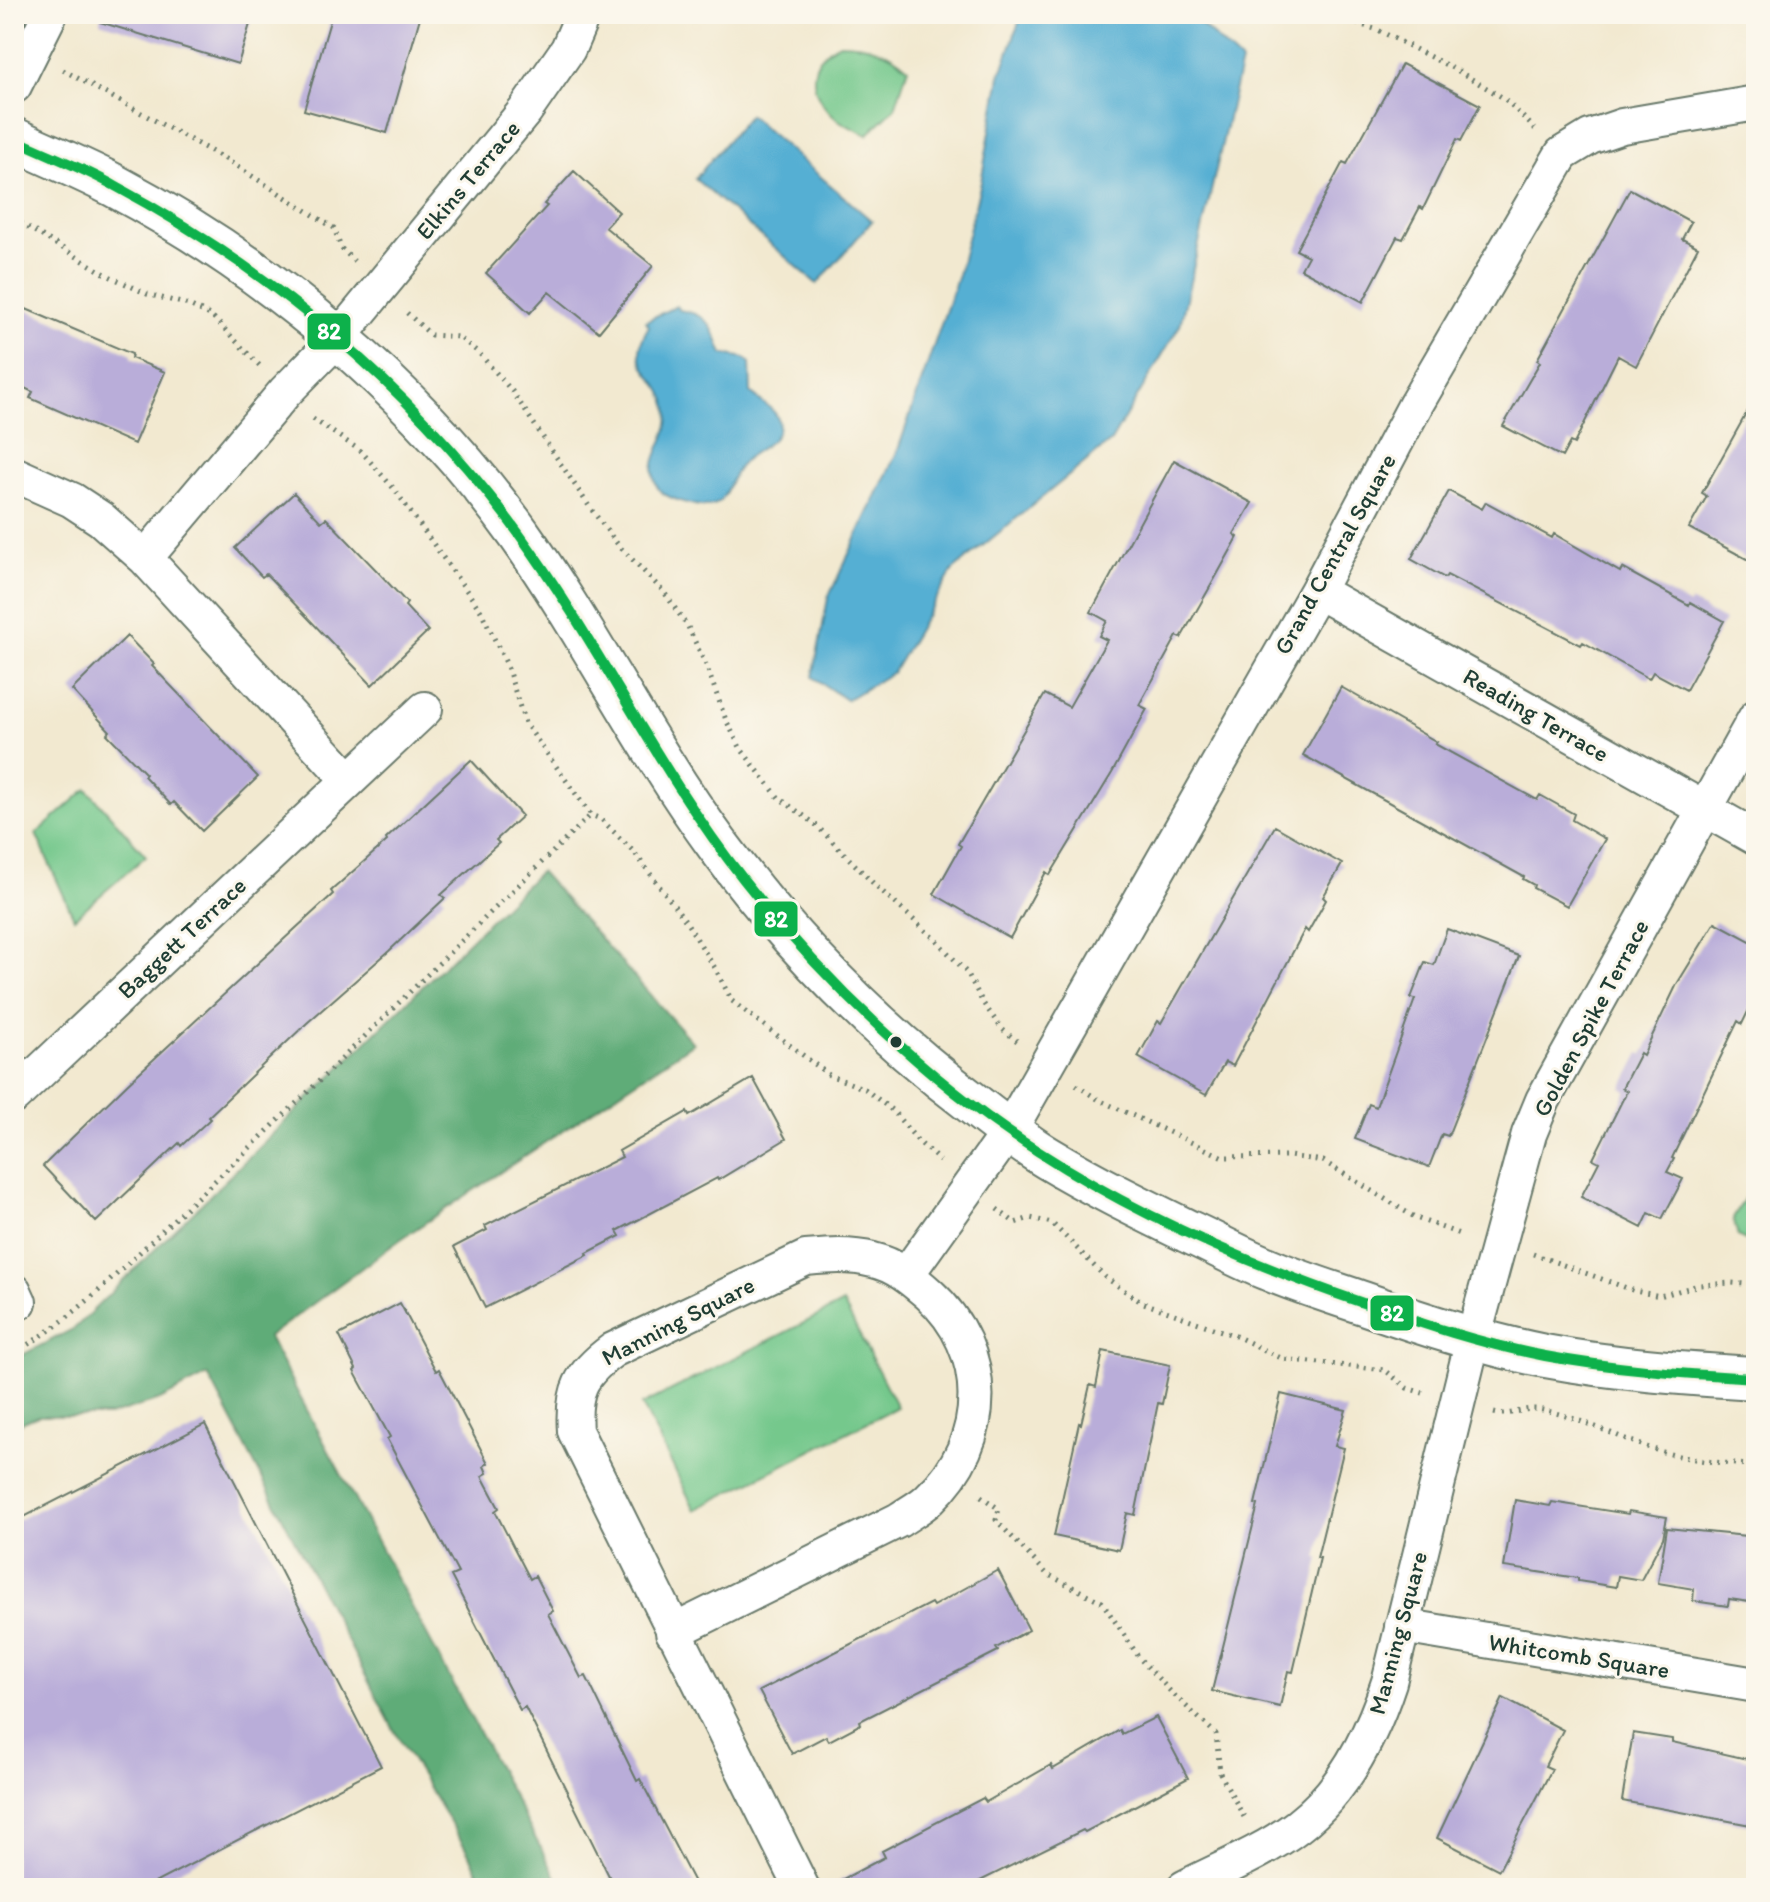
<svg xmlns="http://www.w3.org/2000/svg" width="1770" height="1902" font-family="Itim,sans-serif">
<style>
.green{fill:#74c88c;stroke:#4a8260;stroke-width:2}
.forest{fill:#5fac78;stroke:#3f7456;stroke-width:2}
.water{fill:#55afd3;stroke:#3a7684;stroke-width:2}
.building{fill:#b9add9}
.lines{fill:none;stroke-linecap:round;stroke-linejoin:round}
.minor-casing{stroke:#69796b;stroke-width:38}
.tertiary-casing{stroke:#69796b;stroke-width:46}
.path{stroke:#69796b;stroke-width:5;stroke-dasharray:2 6;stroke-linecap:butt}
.minor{stroke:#fff;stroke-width:34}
.tertiary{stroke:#fff;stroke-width:42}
.bus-1-casing{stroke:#fbf7ec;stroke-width:16}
.bus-1{stroke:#0db14b;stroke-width:10}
.bus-dot{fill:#1f3d34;stroke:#fbf7ec;stroke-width:3}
.labels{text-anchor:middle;stroke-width:6;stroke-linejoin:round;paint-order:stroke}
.street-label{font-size:24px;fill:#1f3d34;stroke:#fbf7ec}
.line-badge{stroke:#fbf7ec;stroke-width:3}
.badge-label{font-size:22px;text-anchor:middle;font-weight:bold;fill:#fff}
</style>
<rect width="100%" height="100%" fill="#fbf7ec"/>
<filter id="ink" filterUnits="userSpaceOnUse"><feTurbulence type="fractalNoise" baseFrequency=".0125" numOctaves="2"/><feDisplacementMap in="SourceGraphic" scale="16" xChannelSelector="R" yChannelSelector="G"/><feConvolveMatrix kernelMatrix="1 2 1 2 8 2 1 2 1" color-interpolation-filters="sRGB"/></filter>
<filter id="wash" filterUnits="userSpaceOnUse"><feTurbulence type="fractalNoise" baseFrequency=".006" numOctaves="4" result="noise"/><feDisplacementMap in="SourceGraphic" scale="32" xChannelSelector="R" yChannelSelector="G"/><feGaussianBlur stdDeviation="1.8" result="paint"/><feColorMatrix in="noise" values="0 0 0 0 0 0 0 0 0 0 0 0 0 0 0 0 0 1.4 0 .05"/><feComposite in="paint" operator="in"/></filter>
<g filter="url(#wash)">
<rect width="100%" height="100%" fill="#f2e9d0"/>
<!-- green -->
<path class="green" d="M840,43C866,43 889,50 908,68L895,108L867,135C857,130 842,124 833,116C807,91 806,59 840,43Z
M87,789L146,856L74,918L36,834Z
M1756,1187V1246L1738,1236L1733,1218L1749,1191Z
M843,1303L897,1407L695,1510L642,1405Z"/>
<!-- forest -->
<path class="forest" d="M540,871L693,1043L401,1239L268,1337L562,1888H485L471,1857L395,1732L208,1375L160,1400L108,1416H38L14,1426V1359L75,1328Z"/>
<!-- water -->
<path class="water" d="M1022,14H1190L1241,62L1180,325L1111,441L953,570L893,672L846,700L813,677L828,598L898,450L958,275L981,182L1000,76Z
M749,115L872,221L817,284L695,179Z
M676,306L679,310C710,314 713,329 723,354L745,358L750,363L751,393C761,404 783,410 778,430C774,444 756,449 746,459C718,486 735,519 680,501C670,497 661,495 656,484C644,458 674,437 668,408C660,372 623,369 649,326L646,321Z"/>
<g id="blocks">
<!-- building -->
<path class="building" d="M101,14H253L238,64L100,22Z
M332,14H421L387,133L304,110Z
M1402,64L1480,105L1461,141L1457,139L1423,209L1420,207L1403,239L1397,237L1363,302L1301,269L1308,256L1296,250L1343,162L1347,164Z
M574,171L619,212L605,227L653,266L599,332L549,292L530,313L486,273L547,206L544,204Z
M1630,189L1691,222L1682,239L1698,247L1636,366L1618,356L1574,444L1570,442L1562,457L1503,426L1540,362L1537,360Z
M26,309L132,354L131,358L165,372L134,444L30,398L33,392L14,383V313L22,317Z
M1756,396V564L1689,528L1707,496L1702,493Z
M1174,460L1252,503L1234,534L1238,537L1218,573L1181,638L1177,636L1139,705L1147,709L1112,773L1050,875L1046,872L1010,938L934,894L961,846L958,844L1045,694L1069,707L1107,640L1099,636L1107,621L1091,612Z
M1449,491L1482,509L1486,502L1552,538L1554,534L1620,572L1622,568L1689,605L1690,602L1724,621L1686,690L1653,672L1649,679L1583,642L1581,645L1447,575L1445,578L1411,559Z
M294,493L321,522L326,518L379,573L407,603L405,606L428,631L372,685L266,574L262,577L235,548Z
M127,636L154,664L152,666L258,777L202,831L174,802L171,805L144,776L146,774L107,734L110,731L72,690Z
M1341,687L1437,742L1435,744L1537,800L1540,795L1574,814L1572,820L1605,839L1567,906L1533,888L1534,885L1523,879L1524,877L1303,755Z
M471,760L522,816L496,840L499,843L441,895L445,898L389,951L307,1023L208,1117L210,1119L181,1146L179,1143L96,1222L43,1166L127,1084L333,894L331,891L387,841L386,839Z
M1275,826L1342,864L1323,897L1326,900L1308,932L1305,929L1233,1066L1225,1062L1206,1095L1138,1057L1158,1021L1161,1023Z
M1715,922L1756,944V995L1742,1024L1738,1021L1672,1158L1674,1159L1667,1172L1683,1179L1662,1219L1649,1213L1642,1228L1581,1197L1599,1162L1593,1159L1627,1091L1622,1088L1640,1053L1643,1055L1677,984Z
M1447,929L1519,956L1448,1136L1442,1134L1429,1167L1355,1139L1369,1104L1376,1107L1415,999L1411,998L1425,962L1434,965Z
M753,1078L786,1139L718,1180L717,1178L617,1231L620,1236L587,1253L588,1255L485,1308L454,1247L487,1230L485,1226L622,1157L619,1151L687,1112L689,1116Z
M400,1303L436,1371L439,1369L488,1463L484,1466L487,1473L482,1476L499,1508L495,1511L530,1579L535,1576L553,1611L548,1614L581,1678L586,1676L637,1781L640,1779L697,1888H615L525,1707L520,1710L451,1576L458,1573L387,1439L390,1437L354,1371L356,1369L339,1335Z
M1103,1351L1170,1365L1162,1404L1158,1403L1135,1515L1127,1513L1119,1550L1054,1536L1079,1423L1081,1424L1090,1385L1096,1387Z
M1281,1394L1346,1410L1335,1446L1344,1448L1317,1558H1320L1293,1672L1288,1671L1280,1707L1212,1691L1258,1505L1255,1504Z
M205,1424L381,1766L145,1888H14V1522Z
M1515,1500L1550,1506L1552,1502L1628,1514L1629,1511L1667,1517L1663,1538L1641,1580L1618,1576L1616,1587L1578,1581V1578L1504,1567Z
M1667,1528L1756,1537V1603L1729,1599L1728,1606L1693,1601L1694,1589L1658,1583Z
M998,1570L1029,1630L996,1648L998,1651L860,1721L861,1724L829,1741L826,1736L792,1754L759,1691L931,1603L933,1606Z
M1503,1698L1563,1730L1545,1766L1552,1769L1499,1870L1437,1838Z
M1156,1717L1188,1778L1085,1832L1083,1830L966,1888H826L885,1857L882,1851L983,1798L986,1802L1051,1765L1053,1769L1120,1730L1122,1734Z
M1633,1733L1672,1739V1742L1756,1761V1826L1622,1801Z"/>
</g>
</g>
<g filter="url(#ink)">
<use href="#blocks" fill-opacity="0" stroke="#69796b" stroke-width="2"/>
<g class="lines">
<!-- minor casing -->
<g class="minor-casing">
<path id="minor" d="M14,86L50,14
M14,474L72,500L101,519L145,558L349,780
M145,558L285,392L339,337L525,111L568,49L583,14
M1317,591L1756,838
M14,1096L425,709
M907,1274L1009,1131L1317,591L1416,404L1562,154L1590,137L1622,126L1756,103
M14,1291L19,1302
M1402,1626L1756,1685
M673,1632L899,1520C909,1513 921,1507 929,1499C991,1441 991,1350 929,1294C912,1279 895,1265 873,1260C850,1254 828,1256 806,1258L613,1350C580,1374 572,1391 575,1431L802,1888
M1184,1888C1221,1869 1264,1852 1298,1826C1344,1791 1371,1737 1389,1682L1473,1339L1529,1134L1543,1100L1756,717"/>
</g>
<!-- tertiary casing -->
<g class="tertiary-casing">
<path id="tertiary" d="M14,139C48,155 83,169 115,186C270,268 416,391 519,534C590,634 644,745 717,844C790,943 878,1032 976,1106C999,1124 1023,1143 1048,1158C1093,1185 1140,1208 1187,1231C1214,1243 1240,1258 1268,1269C1298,1282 1331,1292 1363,1303C1422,1324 1483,1344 1545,1356C1615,1369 1685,1374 1756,1378"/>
</g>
<!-- path -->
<path class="path" d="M1326,14L1378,30L1460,72L1505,99L1535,129
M63,70L227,160L334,228L341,248L354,261
M14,219L107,275L147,294L189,305L212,316L260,366
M407,313L431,335L459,337L479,353L512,391L591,509L619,546L664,592L688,627L706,665L726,720L741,749L779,798L814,823L875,885L936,940L968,974L983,1003L1002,1029L1017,1041
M313,419L361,451L395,490L481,611L506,663L525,723L591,815L601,819L634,852L685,920L715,968L732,1001L829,1075L865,1089L893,1111L918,1141L940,1161
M1076,1085L1099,1100L1223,1157L1290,1156L1323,1161L1416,1218L1462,1235
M997,1209L1015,1223L1030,1218L1052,1223L1105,1277L1141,1302L1238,1337L1283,1359L1385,1370L1407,1388L1423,1393
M1533,1254L1635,1291L1660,1296L1699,1285L1732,1283L1756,1285
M14,1352C77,1320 138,1252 190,1204C327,1077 456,944 591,815
M1494,1413C1509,1417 1522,1408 1536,1409C1569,1413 1615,1436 1647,1447C1682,1459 1719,1464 1756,1465
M981,1496L999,1509L996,1520L1047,1574L1102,1602L1141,1660L1172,1693L1216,1734L1220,1773L1244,1817"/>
<!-- minor -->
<use href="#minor" class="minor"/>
<!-- tertiary -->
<use href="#tertiary" class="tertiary"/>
<!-- bus-1 casing -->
<g class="bus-1-casing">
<path id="bus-1" d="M14,139C48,155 83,168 115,186C273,271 413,389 519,534C600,645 658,771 744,880C824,981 930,1083 1039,1152C1138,1216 1252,1265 1363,1303C1422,1324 1482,1344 1545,1356C1614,1369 1685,1374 1756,1378"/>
</g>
<!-- bus-1 -->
<use href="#bus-1" class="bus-1"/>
</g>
</g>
<!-- markers -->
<circle class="bus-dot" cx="896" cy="1042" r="7"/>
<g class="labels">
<!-- street labels -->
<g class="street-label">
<text transform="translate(468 180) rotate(-50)" y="8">Elkins Terrace</text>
<text transform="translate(1335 554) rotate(-61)" y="8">Grand Central Square</text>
<text transform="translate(1536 715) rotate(30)" y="8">Reading Terrace</text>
<text transform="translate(182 938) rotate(-43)" y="8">Baggett Terrace</text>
<text transform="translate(1591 1018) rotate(-62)" y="8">Golden Spike Terrace</text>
<text transform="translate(678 1321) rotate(-27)" y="8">Manning Square</text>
<text transform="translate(1398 1633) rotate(-75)" y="8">Manning Square</text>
<text transform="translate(1579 1656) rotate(9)" y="8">Whitcomb Square</text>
</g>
</g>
<g class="line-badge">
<rect x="306" y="312" width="46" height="39" rx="8" fill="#0db14b"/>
<rect x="753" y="900" width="46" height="38" rx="8" fill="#0db14b"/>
<rect x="1369" y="1294" width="46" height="38" rx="8" fill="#0db14b"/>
</g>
<g class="badge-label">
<text x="329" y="339">82</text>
<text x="776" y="927">82</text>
<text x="1392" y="1321">82</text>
</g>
<!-- margin -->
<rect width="1770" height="1902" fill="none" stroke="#fbf7ec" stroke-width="48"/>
</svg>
